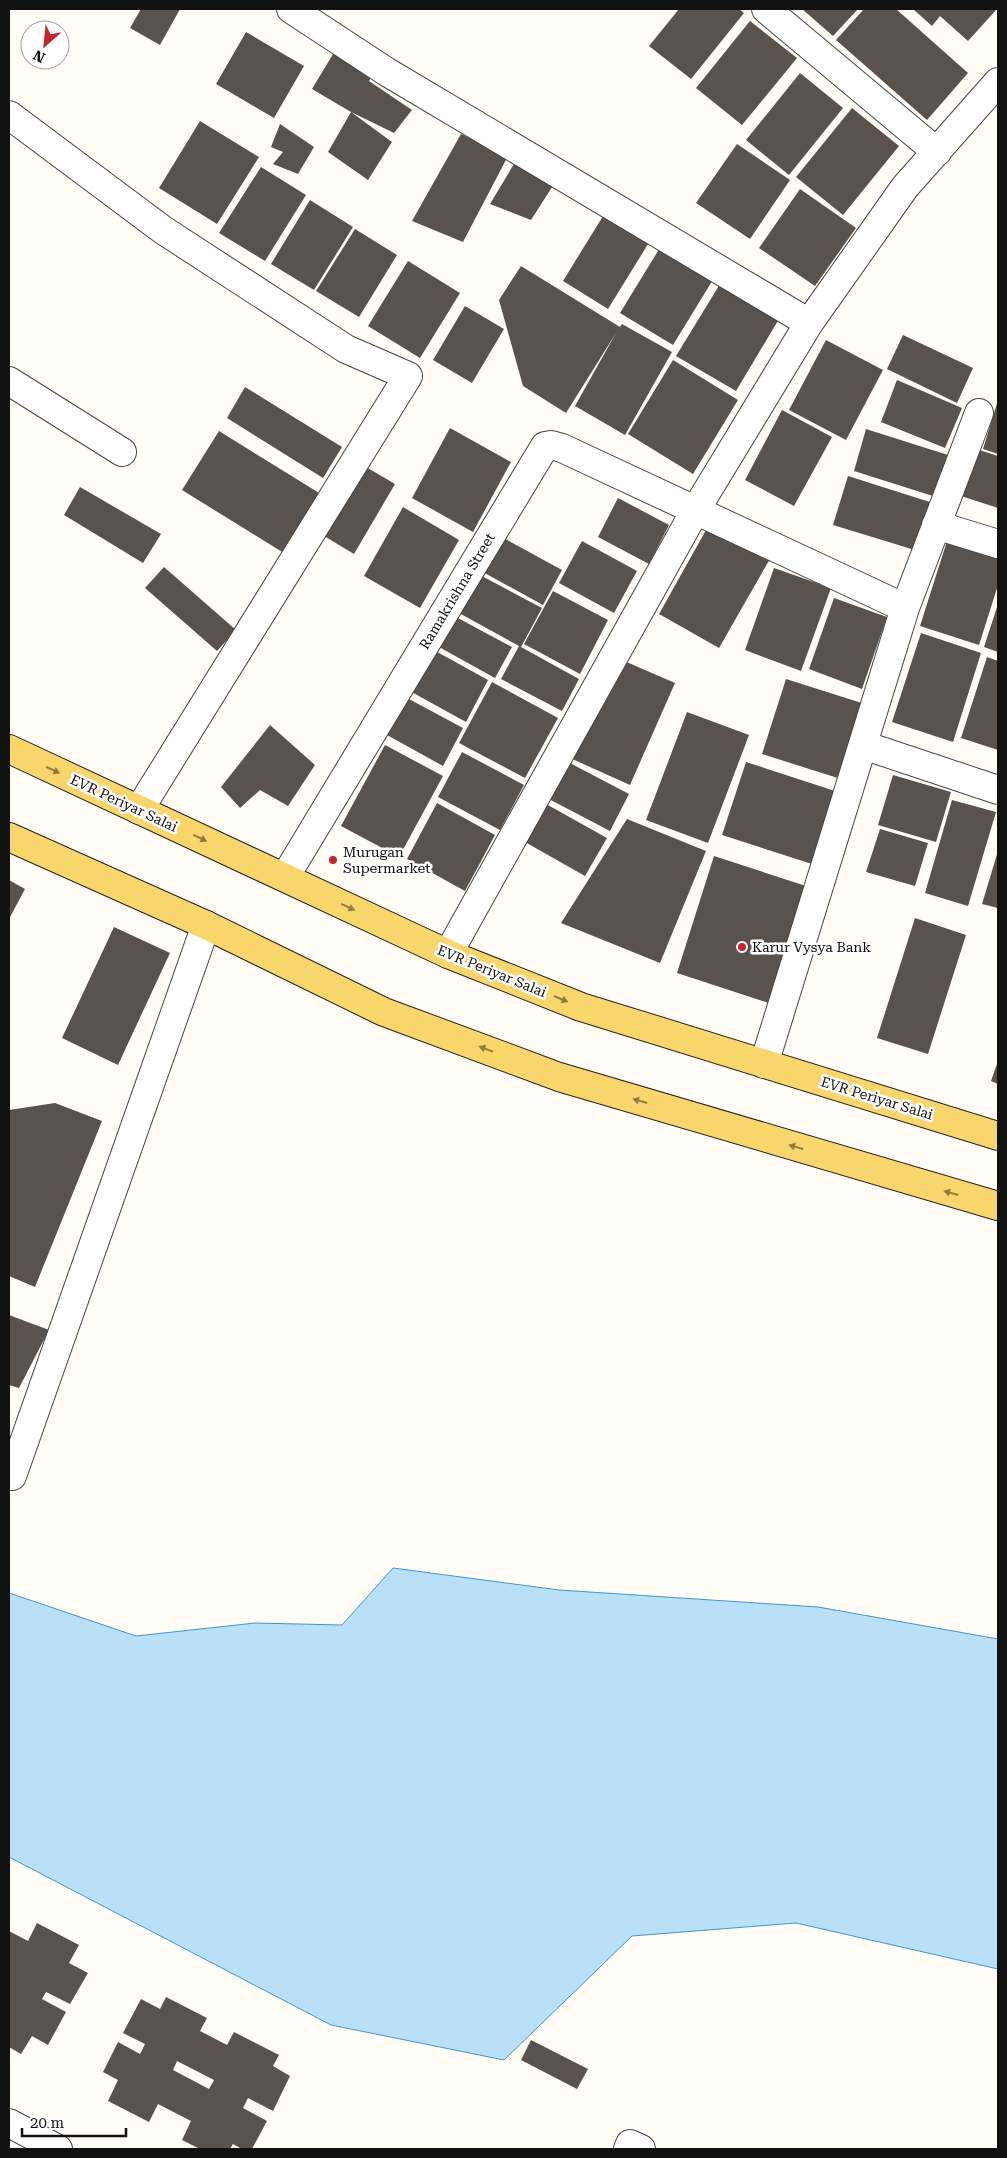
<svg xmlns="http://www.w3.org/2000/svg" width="1007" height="2158" font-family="'Roboto Serif',serif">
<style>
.water{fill:#b9e0f7;stroke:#3f96cf}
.building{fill:#5a524d;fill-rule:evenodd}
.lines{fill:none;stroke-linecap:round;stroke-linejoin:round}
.minor-casing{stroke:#444;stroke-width:30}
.primary-casing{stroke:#222;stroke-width:30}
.minor{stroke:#fff;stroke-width:28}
.primary{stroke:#f9d66b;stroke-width:28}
.oneway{fill:#917d42}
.poi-dot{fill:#c4262e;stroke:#fff;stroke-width:2}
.labels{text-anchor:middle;stroke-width:5;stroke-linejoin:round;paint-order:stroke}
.street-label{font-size:14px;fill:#111;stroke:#fff}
.poi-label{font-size:14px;fill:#111;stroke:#fff;text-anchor:start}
</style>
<rect width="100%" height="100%" fill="#fffdf5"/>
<!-- water -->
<path class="water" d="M393,1568L559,1590L818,1607L998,1639V1969L796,1923L632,1936L504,2060L331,2025L9,1857V1593L136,1636L255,1623L342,1625Z"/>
<!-- building -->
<path class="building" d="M141,9H180L160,45L130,28Z
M679,9H739L744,13L691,79L649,46Z
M802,9H858L833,36Z
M864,9H896L968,73L927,120L836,40Z
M913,9H997L968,41L940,16L932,26Z
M750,21L797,58L742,125L696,88Z
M246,32L304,66L274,118L216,84Z
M339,44L377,67L369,81L412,110L394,133L351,112L392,142L368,180L328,152L351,112L312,89Z
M800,73L843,108L789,175L746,140Z
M852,108L899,146L843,215L796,177Z
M200,121L259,157L217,224L159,188Z
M280,124L314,147L298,174L273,164L283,152L271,147Z
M461,134L508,156L463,242L412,221Z
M737,144L790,180L750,239L696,203Z
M514,164L554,184L531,220L490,204Z
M261,167L306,195L265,261L219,233Z
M800,189L856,228L815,286L759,248Z
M310,200L353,227L314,290L271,264Z
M608,208L653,236L608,309L563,281Z
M355,229L397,255L359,317L316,291Z
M661,246L714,278L673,345L620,313Z
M408,261L460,293L420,358L368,326Z
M521,266L620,327L622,324L672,352L625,435L575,406L616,333L566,413L523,386L499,300Z
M720,284L779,319L736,391L676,356Z
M465,306L504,329L472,383L433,360Z
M903,335L973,368L957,403L887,369Z
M826,340L883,370L846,440L789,410Z
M673,360L738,400L693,474L628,434Z
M897,380L962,408L945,448L881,422Z
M245,387L342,447L323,478L227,418Z
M998,400V454L983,449Z
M782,410L832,437L794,506L745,480Z
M450,428L511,462L473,532L412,498Z
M866,429L948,455L936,497L854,471Z
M219,431L324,496L287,555L182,490Z
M976,449L998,456V508L961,496Z
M366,467L395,484L354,554L324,536Z
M848,476L933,503L918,551L833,525Z
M80,487L161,534L143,563L64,515Z
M618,498L669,525L649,564L598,537Z
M403,507L459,540L420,608L364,576Z
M710,523L771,557L719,648L659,614Z
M500,536L562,570L543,605L481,571Z
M582,541L637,571L614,613L559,583Z
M947,541L998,558V585L979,645L920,626Z
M164,567L236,630L217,651L145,588Z
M774,568L831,588L801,671L745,650Z
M480,575L542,608L521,647L579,679L562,711L501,679L519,646L459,613Z
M553,591L608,620L580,674L524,644Z
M834,598L887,617L862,689L809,669Z
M998,604V652L984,647Z
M456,617L512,647L495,678L439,647Z
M921,633L981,653L953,742L892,722Z
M430,648L488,680L466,722L408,690Z
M615,657L675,683L630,785L570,758Z
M987,657L998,661V750L961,738Z
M786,679L868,705L844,780L762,754Z
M492,682L558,718L525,778L459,743Z
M407,698L463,728L443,766L387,735Z
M687,712L749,735L708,843L646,820Z
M270,725L315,765L288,806L260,790L240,808L221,787Z
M385,745L443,776L399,857L341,826Z
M462,752L524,785L500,830L438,797Z
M566,761L629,794L610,831L547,798Z
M746,762L835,791L812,864L722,835Z
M893,775L951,792L936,842L878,825Z
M952,800L996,812L968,906L925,893Z
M437,803L495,835L465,891L407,859Z
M546,804L607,838L585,876L525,842Z
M627,819L706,851L660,963L561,923Z
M880,829L928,843L915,886L866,872Z
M998,851V908L982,904Z
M714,856L809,887L772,1004L677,973Z
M9,880L25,889L9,919Z
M915,918L966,935L928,1054L877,1038Z
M114,927L170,953L118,1065L62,1038Z
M998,1061V1084L991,1081Z
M55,1103L102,1121L35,1287L9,1276V1110Z
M9,1315L49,1330L19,1388L9,1385Z
M37,1923L79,1945L69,1963L88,1973L70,2004L46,1992L42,1999L66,2012L48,2045L32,2036L21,2054L9,2047V1931L28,1941Z
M166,1997L207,2018L200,2031L227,2045L234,2032L279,2055L273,2066L290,2076L273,2111L248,2098L243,2108L267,2121L252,2149H242L233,2144L230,2149H200L182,2140L191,2121L158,2104L149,2122L108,2101L118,2080L103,2072L118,2042L140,2054L145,2044L123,2033L141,1999L160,2009ZM177,2061L214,2080L209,2089L173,2070Z
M531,2040L588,2069L577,2089L521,2060Z"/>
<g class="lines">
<!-- minor casing -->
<g class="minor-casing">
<path id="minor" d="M291,9L387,72L809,323
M766,9L937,152
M9,115L163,230L346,349L408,376L139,810
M9,381L122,452
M936,525L998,544
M863,745L998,790
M285,877L545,446L551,445L562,448L905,608
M448,954L695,511L809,323L905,187L998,82
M764,1064L905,608L979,413
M12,1476L206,925
M9,2123L58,2149
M628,2149L630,2144L641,2149"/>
</g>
<!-- primary casing -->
<g class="primary-casing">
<path id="primary" d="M9,749L448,954L581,1007L998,1136
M9,837L206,925L384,1012L559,1077L998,1206"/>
</g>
<!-- minor -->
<use href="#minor" class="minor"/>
<!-- primary -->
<use href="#primary" class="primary"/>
</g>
<!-- one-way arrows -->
<defs><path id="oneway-solid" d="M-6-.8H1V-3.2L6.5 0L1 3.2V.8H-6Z" transform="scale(1.25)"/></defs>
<g class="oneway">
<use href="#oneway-solid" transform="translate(53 770) rotate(25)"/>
<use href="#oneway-solid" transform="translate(200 838) rotate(25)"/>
<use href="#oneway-solid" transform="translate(348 907) rotate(25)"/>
<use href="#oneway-solid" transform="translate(561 999) rotate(22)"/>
<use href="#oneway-solid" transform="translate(486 1049) rotate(-160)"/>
<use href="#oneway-solid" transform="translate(640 1101) rotate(-164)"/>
<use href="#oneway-solid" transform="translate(796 1147) rotate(-164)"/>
<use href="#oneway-solid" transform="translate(951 1193) rotate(-164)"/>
</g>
<!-- markers -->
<g class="poi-dot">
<circle cx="333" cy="860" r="5"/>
<circle cx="742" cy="947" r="5"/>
</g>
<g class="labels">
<!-- street labels -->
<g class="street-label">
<text transform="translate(457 591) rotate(-59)" y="5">Ramakrishna Street</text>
<text transform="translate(124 803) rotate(25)" y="5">EVR Periyar Salai</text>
<text transform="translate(492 971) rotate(22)" y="5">EVR Periyar Salai</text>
<text transform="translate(877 1098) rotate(17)" y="5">EVR Periyar Salai</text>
</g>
<!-- poi labels -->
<g class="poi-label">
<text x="343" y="857">Murugan<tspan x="343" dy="16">Supermarket</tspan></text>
<text x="752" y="952">Karur Vysya Bank</text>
</g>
</g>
<!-- border -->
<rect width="1007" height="2158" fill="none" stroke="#111111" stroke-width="20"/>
<!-- north arrow -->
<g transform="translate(45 45) rotate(207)"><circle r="24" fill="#ffffff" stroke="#a0a0a0"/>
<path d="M0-4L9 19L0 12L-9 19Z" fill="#c4262e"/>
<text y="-8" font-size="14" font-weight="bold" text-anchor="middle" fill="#111111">N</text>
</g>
<!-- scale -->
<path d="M22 2128v8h104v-8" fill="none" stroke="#111111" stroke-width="2.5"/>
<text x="30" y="2128" font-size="15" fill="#111111" stroke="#ffffff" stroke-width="4" paint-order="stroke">20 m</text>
</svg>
